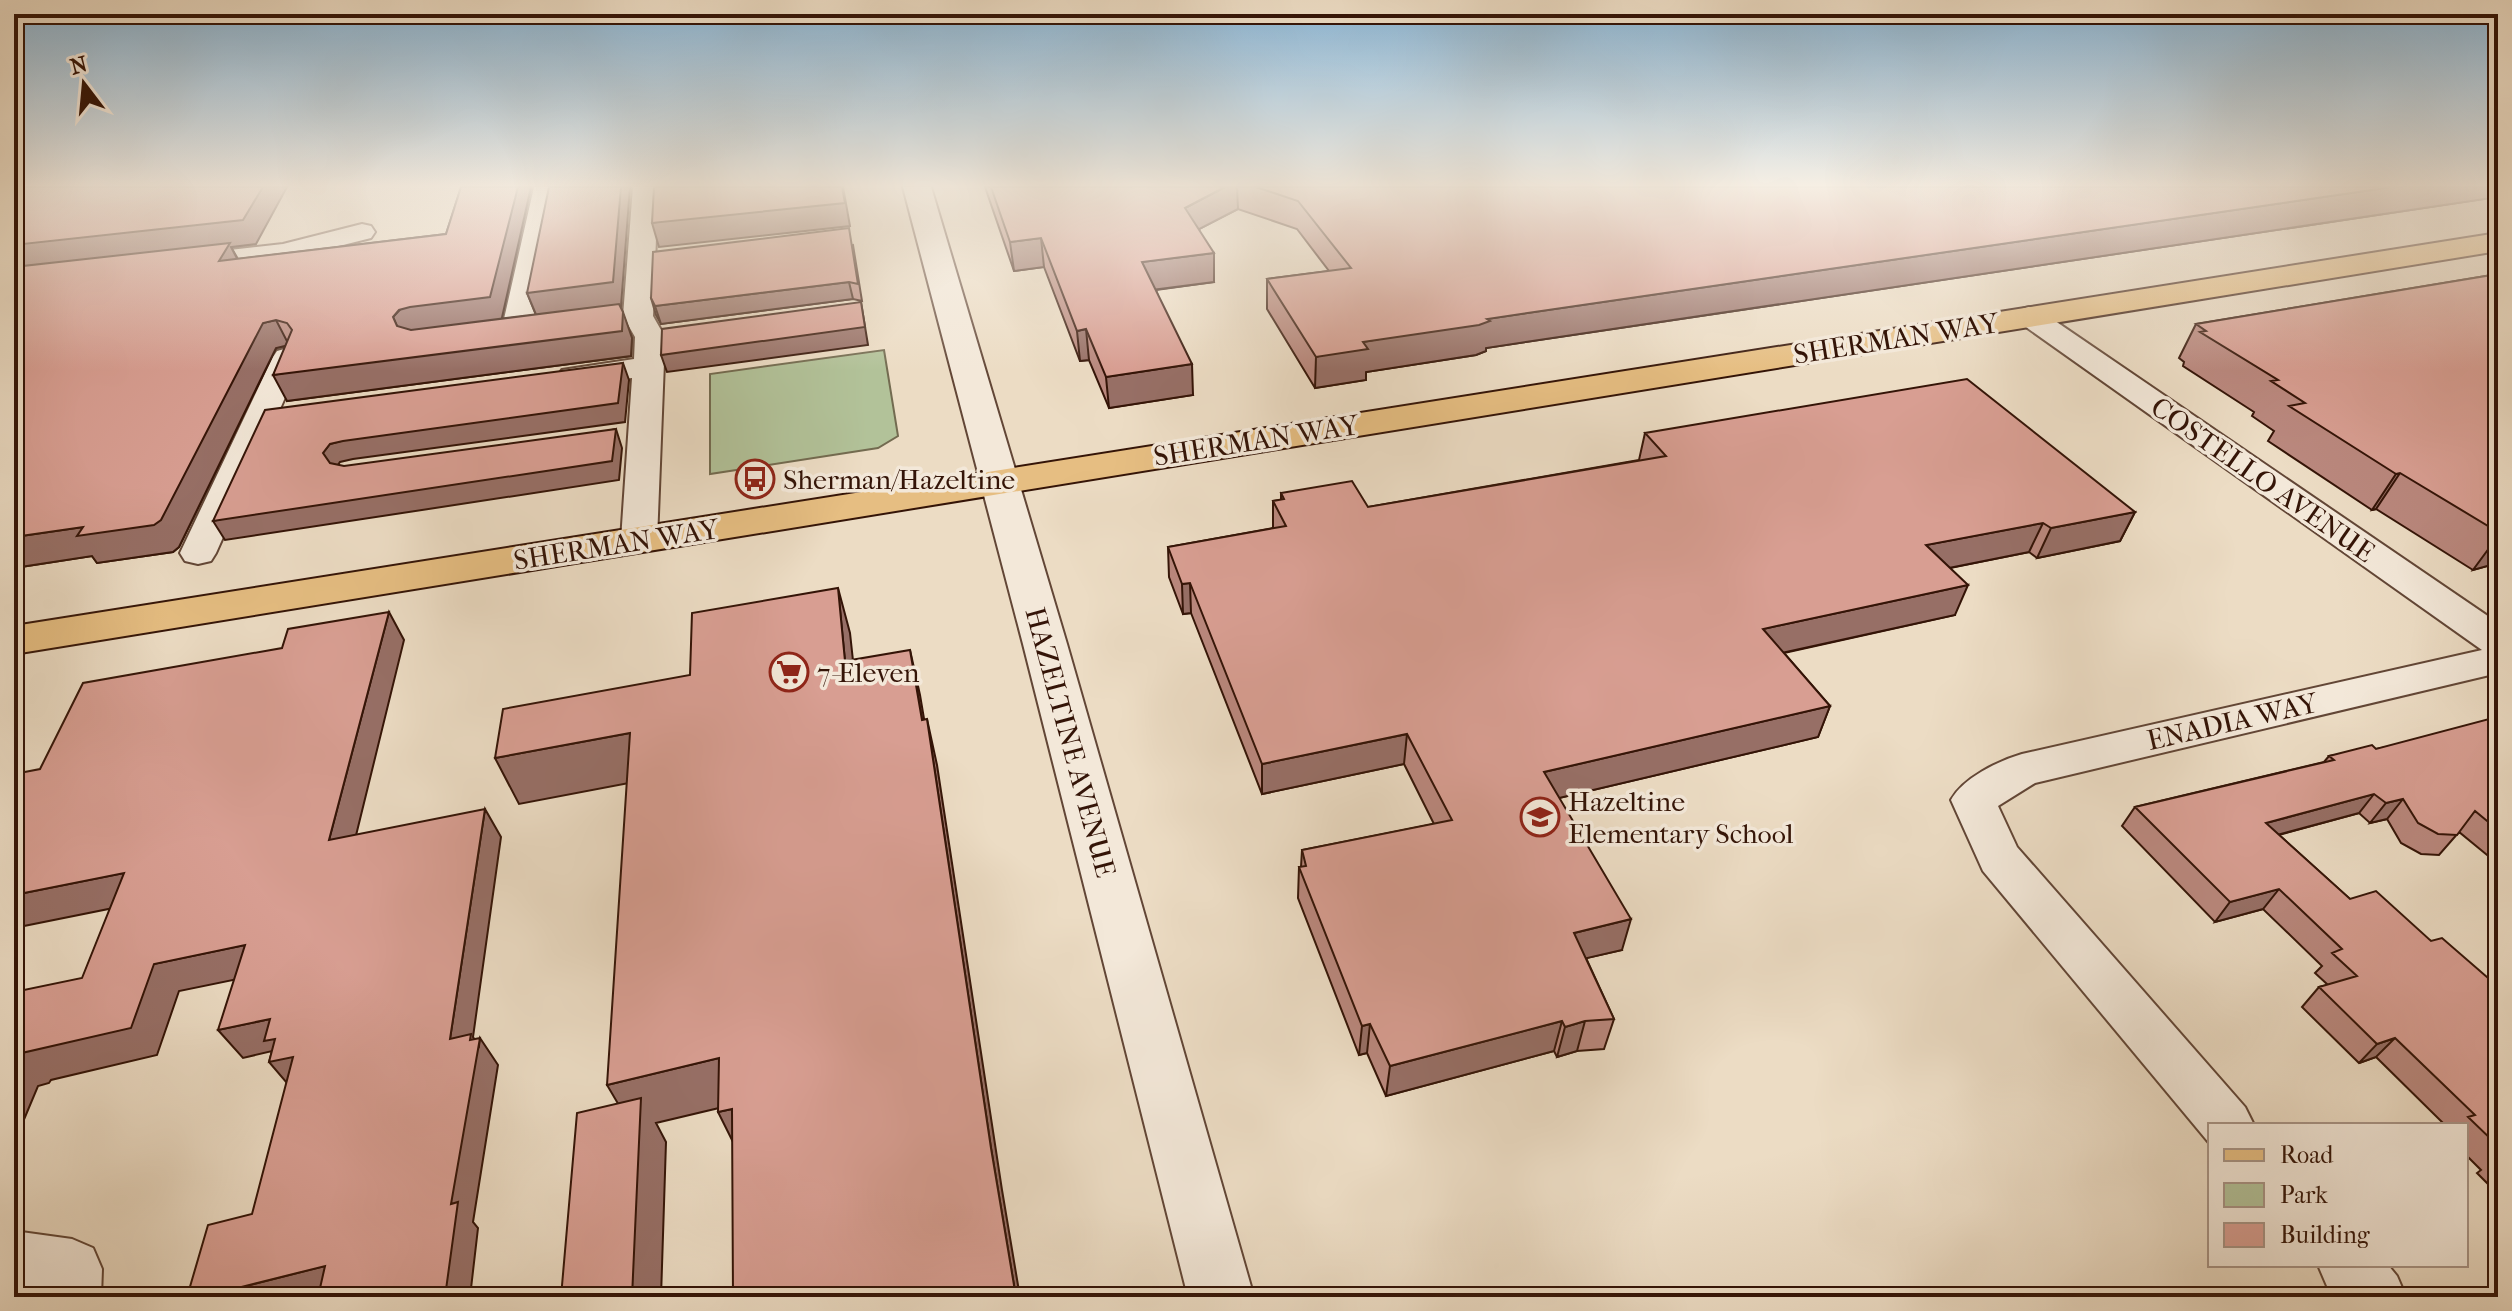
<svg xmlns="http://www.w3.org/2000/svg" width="2512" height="1311" font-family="'IM FELL French Canon',serif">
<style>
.green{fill:#b2c299;stroke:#736b50;stroke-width:2}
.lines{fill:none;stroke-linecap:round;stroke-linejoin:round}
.minor-casing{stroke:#624636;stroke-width:4}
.tertiary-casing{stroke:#624636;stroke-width:4}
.primary-casing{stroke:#341407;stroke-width:4}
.minor{fill:#f3e8d9;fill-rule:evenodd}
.tertiary{fill:#f3e8d9;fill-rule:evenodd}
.primary{fill:#e6be82;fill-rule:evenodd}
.wall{fill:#ba887e;stroke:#341407;stroke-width:2}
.shaded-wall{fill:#976f66;stroke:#341407;stroke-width:2}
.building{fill:#d89e92;stroke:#341407;stroke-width:2}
.labels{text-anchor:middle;stroke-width:7;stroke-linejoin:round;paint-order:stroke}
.street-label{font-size:28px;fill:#341407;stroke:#f3e8d9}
.poi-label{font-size:28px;fill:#341407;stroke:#f3e8d9;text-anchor:start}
</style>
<rect width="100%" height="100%" fill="#ecdcc4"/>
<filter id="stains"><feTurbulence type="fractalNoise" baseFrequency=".0025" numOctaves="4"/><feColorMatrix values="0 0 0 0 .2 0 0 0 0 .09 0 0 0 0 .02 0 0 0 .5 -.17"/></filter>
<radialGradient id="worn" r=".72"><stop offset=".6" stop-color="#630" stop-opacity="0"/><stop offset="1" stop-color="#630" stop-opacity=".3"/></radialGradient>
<!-- green -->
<path class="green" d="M884,350L898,436L878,448L710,474V374Z"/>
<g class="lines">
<!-- minor casing -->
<g class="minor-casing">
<path id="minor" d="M534,187H559L531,332L526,338L516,341L506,338L501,332Z
M633,187H658L653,316L665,337L657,540L652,548L639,551L626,548L621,540L632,378L573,386L562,384L557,377L562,370L634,359L635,337L623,316Z
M362,224L371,226L375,232L371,238L283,260L185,271L175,269L171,263L175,257L185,255L283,244Z
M2029,307L2039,310L2498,623V673L2035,783L1998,806L2017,847L2245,1107L2254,1125H2210V1144L1983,871L1951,800C1963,778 1998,761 2022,754L2482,650L2019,322L2014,316L2019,310Z
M288,348L299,351L303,357L216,553L211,561L198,564L185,561L180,553L273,357L277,351Z
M14,1231L72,1239L93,1248L102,1269L101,1297H41V1294L14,1291Z
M2318,1265H2388L2397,1276L2406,1297H2336L2327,1286Z"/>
</g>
<!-- tertiary casing -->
<g class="tertiary-casing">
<path id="tertiary" d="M903,187H931L1067,644L1254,1297H1188L1023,644Z"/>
</g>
<!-- primary casing -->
<g class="primary-casing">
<path id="primary" d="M2498,233V251L14,654V626Z"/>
</g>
<!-- minor -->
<use href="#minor" class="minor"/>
<!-- tertiary -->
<use href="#tertiary" class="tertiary"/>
<!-- primary -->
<use href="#primary" class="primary"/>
</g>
<!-- wall -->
<path class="wall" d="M14,187L256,244L231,247L238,259L446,234L461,187H531L501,319L536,315L527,293L621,306H620L632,338L631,356L287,401L285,346L276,348L179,547L173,552L97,563L92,556L14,568Z
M985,187H2498V197L1486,348V351L1476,355L1366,372V380L1315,388L1267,309V279L1329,271L1297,229L1238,209L1199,229L1214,282L1156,290L1193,395L1109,408L1089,360L1080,361L1044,267L1014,271Z
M853,245L862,301L853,299L661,324L656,315L651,298Z
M2498,274V563L2473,570L2376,509L2372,510L2268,441L2274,431L2252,416L2254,412L2183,366L2184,362L2179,358L2196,324Z
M1645,433L2135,512L2120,541L2037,558L2029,552L1950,568L1955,615L1784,653L1830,706L1818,737L1559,798L1622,950L1586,958L1614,1019L1604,1049L1577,1051L1557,1057L1554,1051L1386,1096L1367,1053L1359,1055L1298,898L1299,867H1301L1302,850L1434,824L1404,764L1262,794L1191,613L1183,614L1169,577L1168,547L1273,528V501L1281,500V493L1368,507L1639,460Z
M2498,726V864L2459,832L2439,855L2421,854L2401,843L2387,819L2370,823L2359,813L2279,835L2350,899L2431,941L2495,984H2498V1194L2477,1173L2481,1170L2466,1155V1125H2445L2376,1057L2359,1063L2302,1007L2319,987L2328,985L2315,973L2322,966L2263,909L2215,922L2122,826L2135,807L2324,762L2329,756L2376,749Z"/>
<!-- shaded-wall -->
<path class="shaded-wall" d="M263,187H287L256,244L231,247L242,268L14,271V245Z
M518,187H531L501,322L404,342L393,317Z
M621,187H630L621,306L537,317L527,293Z
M843,187L850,226L659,247L652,223Z
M1225,187H1237L1238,209L1186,236L1185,208Z
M2392,187H2498V197L1486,348V351L1476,355L1366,372V380L1315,388L1316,357L1363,342L1487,319Z
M1041,238L1044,267L1014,271L1010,242Z
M1214,253V282L1144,291L1142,262Z
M849,282L853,299L661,324L655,306Z
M861,302L868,345L667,372L661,355Z
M623,312L632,338L631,356L287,401L273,375Z
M276,320L289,345L276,348L179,547L173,552L97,563L92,556L14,568V537L83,527L263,323Z
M1086,329L1089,360L1080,361L1077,331Z
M623,363L629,380L625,422L353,459L340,462L333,472L323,453L330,444Z
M1192,364L1193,395L1109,408L1106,377Z
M616,429L622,448L619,480L225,540L213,521Z
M2400,473L2376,509L2372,510L2396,474Z
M2135,512L2120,541L2037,558L2051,528Z
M2043,523L2029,552L1914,575L1926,545Z
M2498,536V563L2473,570Z
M1190,583L1191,613L1183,614L1182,584Z
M1968,585L1955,615L1754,659L1763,629Z
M838,588L850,633L858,707L845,661Z
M389,612L404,640L348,868L329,840Z
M910,650L920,695L932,766L922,720Z
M1830,706L1818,737L1538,803L1544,772Z
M927,719L937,765L1002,1190L1020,1297H1016L991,1148Z
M630,733L650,779L519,804L495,758Z
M1407,734L1404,764L1262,794V764Z
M2374,794L2359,813L2251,842L2266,823Z
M2403,799L2387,819L2370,823L2386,803Z
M485,809L501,837L473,1037L479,1046L480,1038L498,1065L473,1222L478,1228L470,1297H445L451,1204L450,1039Z
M124,873L148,901L14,928V895Z
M2279,889L2263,909L2215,922L2230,902Z
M1631,919L1622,950L1566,963L1574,933Z
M245,945L267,973L179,991L157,1055L51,1080L49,1083L38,1086L20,1129L14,1130V1058L154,964Z
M270,1019L293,1057L292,1089L269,1062L272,1051L243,1058L218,1030Z
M1562,1021L1554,1051L1386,1096L1390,1066Z
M1585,1021L1577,1051L1557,1057L1565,1027Z
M1370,1024L1367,1053L1359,1055L1362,1026Z
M2395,1038L2376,1057L2359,1063L2377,1044Z
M719,1058L740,1103L656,1123L666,1142L661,1297H632L633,1129L607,1085Z
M732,1109L740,1156L718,1112Z
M325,1266L326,1297H202Z"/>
<!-- building -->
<path class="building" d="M14,187H263L243,220L14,245Z
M461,187H518L490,297L410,307L399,310L393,317L397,326L411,330L619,304L623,312L622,331L273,375L292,330L287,323L276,320L263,323L161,520L154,525L77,536L83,527L14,537V267L230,243L219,261L446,234Z
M549,187H621L613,282L527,293Z
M654,187H842L845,203L652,223Z
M991,187H1225L1185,208L1214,253L1142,262L1192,364L1106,377L1086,329L1077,331L1041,238L1010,242Z
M1256,187H2392L1487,319L1490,321L1479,325L1363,342L1368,349L1316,357L1267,279L1351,268L1298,201Z
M849,228L858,284L849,282L655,306L651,298L653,252Z
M2498,274V532L2400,473L2396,474L2289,406L2305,403L2271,381L2278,380L2200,332L2206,331L2196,324Z
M861,302L865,327L661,355L662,329Z
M623,363L618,403L343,441L330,444L323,453L330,463L344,466L616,429L612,461L213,521L265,410Z
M1967,379L2135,512L2051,528L2043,523L1926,545L1968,585L1763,629L1830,706L1544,772L1631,919L1574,933L1614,1019L1585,1021L1565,1027L1562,1021L1390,1066L1370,1024L1362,1026L1299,867L1306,866L1302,850L1452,820L1407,734L1262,764L1190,583L1182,584L1168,547L1286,526L1273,501L1284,499L1281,493L1352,481L1368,507L1666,456L1645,433Z
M838,588L845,661L910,650L922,720L927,719L991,1148L1016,1297H733L732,1109L718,1112L719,1058L607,1085L630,733L495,758L503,709L690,675L692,613Z
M389,612L329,840L485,809L450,1039L471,1034L470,1040L480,1038L451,1204L458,1202L445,1297H318L325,1266L202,1297H187L208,1225L252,1214L293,1057L269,1062L275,1039L264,1041L270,1019L218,1030L245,945L154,964L131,1028L22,1053L20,1056L14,1058V992L82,978L124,873L14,895V827L16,823H14V774L40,769L83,683L282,648L288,629Z
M2489,719L2498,726V830L2475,811L2457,835L2438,834L2418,823L2403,799L2386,803L2374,794L2266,823L2350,899L2376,891L2431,941L2442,938L2495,984H2498V1146L2468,1117L2475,1115L2395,1038L2377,1044L2319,987L2357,976L2332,953L2342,949L2279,889L2230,902L2135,807L2334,760L2329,756L2372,745L2376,749Z
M641,1098L632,1297H561L577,1113Z"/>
<!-- sky -->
<linearGradient id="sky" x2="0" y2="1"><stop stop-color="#89b6d7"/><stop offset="0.5" stop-color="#f6efe4"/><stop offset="1" stop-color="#f6efe4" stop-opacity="0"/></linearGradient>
<rect width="2512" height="371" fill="url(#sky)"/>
<!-- icons -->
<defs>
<g id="bus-ring" transform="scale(2)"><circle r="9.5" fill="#f3e8d9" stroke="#8f2418" stroke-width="1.5"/><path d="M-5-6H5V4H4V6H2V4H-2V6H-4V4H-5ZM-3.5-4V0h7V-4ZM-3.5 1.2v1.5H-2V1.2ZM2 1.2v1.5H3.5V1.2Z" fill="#8f2418"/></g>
<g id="supermarket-ring" transform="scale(2)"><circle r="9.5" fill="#f3e8d9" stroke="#8f2418" stroke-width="1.5"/><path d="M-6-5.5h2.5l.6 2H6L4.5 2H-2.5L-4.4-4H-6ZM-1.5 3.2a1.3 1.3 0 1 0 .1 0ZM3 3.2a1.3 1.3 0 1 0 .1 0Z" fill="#8f2418"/></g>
<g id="school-ring" transform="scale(2)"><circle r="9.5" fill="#f3e8d9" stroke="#8f2418" stroke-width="1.5"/><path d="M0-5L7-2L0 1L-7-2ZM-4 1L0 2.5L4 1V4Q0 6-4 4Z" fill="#8f2418"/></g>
</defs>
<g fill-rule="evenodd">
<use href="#bus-ring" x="755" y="479"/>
<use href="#supermarket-ring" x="789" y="672"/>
<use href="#school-ring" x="1540" y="817"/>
</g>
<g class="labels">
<!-- street labels -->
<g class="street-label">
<text transform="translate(1896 338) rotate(-9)" y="10">SHERMAN WAY</text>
<text transform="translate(1256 440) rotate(-9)" y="10">SHERMAN WAY</text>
<text transform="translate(2263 479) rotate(35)" y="10">COSTELLO AVENUE</text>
<text transform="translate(616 544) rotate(-9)" y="10">SHERMAN WAY</text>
<text transform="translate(2232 721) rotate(-13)" y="10">ENADIA WAY</text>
<text transform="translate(1071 742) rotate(75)" y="10">HAZELTINE AVENUE</text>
</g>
<!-- poi labels -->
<g class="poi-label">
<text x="783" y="489">Sherman/Hazeltine</text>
<text x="817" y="682">7-Eleven</text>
<text x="1568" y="811">Hazeltine<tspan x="1568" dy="32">Elementary School</tspan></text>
</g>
</g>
<!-- margin -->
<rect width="2512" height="1311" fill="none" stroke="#ecdcc4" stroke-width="48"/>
<rect x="16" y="16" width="2480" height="1279" fill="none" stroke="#341407" stroke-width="4"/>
<rect x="24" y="24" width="2464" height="1263" fill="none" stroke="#341407" stroke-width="2"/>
<!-- legend -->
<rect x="2208" y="1123" width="260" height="144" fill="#f3e8d9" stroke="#a79385" stroke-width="2"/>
<rect x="2224" y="1149" width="40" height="12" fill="#e6be82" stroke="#a79385" stroke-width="2"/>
<text x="2280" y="1163" font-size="24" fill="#341407">Road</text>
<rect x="2224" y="1183" width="40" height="24" fill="#b2c299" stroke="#a79385" stroke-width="2"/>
<text x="2280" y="1203" font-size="24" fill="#341407">Park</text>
<rect x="2224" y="1223" width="40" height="24" fill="#d89e92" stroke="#a79385" stroke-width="2"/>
<text x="2280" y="1243" font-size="24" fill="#341407">Building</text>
<!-- north arrow -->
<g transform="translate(84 84) rotate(344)" stroke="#f3e8d9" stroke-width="6" paint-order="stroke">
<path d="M0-6L14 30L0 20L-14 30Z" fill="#341407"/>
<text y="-12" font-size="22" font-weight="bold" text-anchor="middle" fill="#341407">N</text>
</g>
<rect width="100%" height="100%" filter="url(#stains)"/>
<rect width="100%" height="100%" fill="url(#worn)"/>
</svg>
